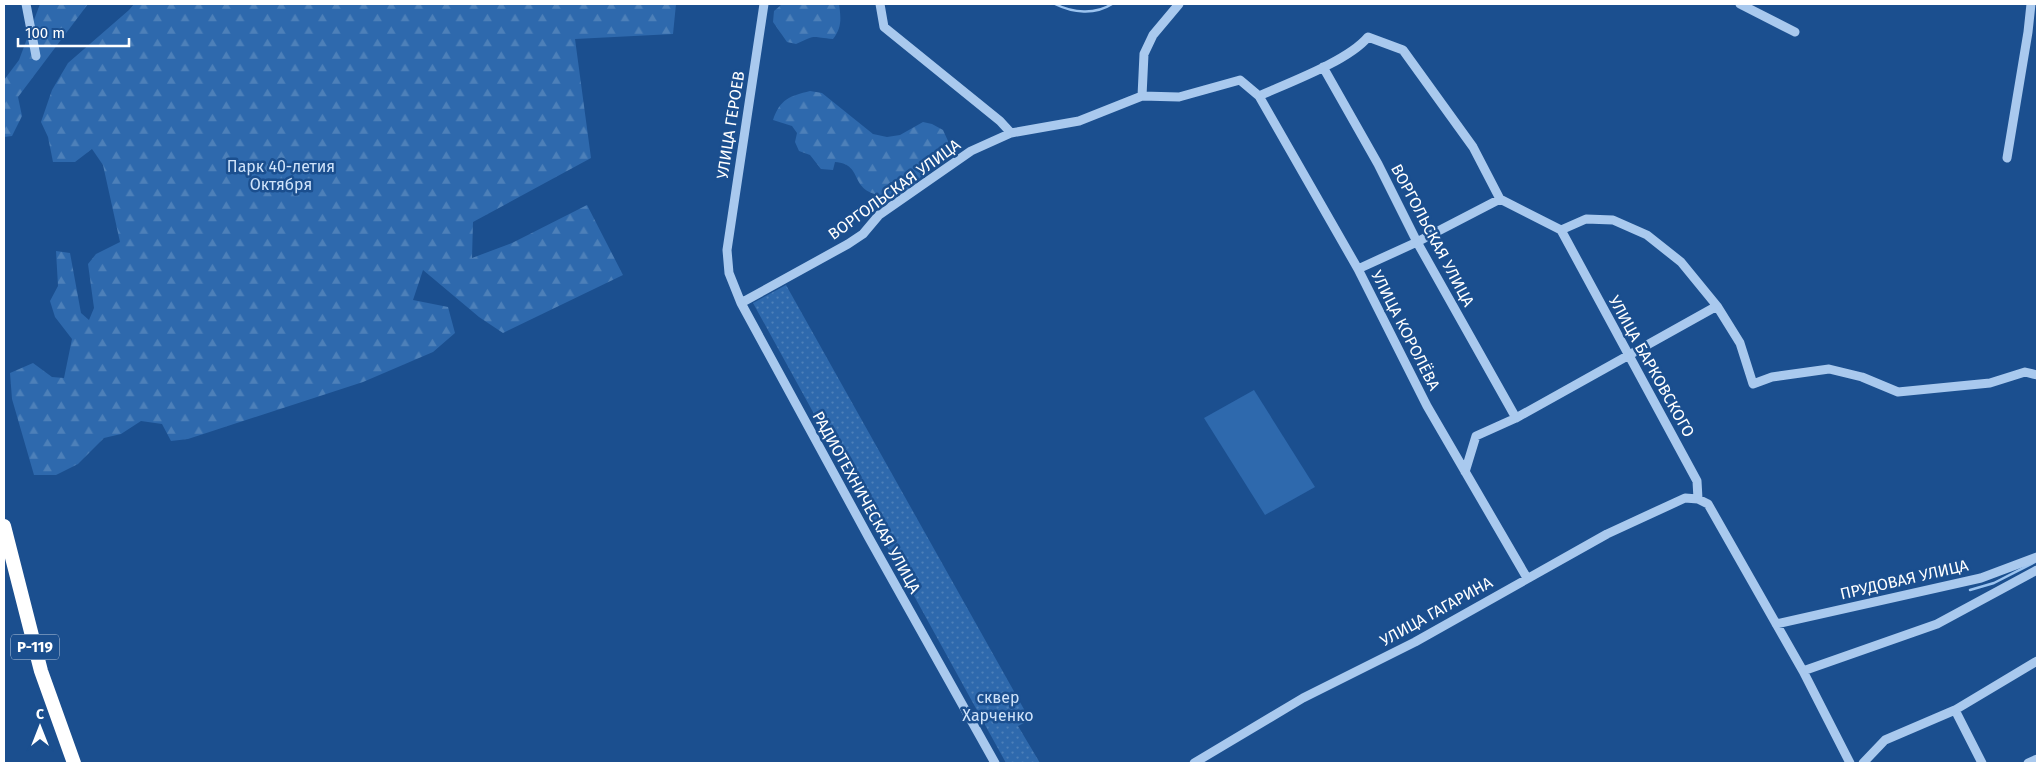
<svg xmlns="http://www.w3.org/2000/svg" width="2041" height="767" font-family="'Fira Sans',sans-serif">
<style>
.forest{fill:url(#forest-firs)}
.park{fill:url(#park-dots)}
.garden{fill:#2e69ad}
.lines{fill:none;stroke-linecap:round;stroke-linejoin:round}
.stream{stroke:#9cc4f0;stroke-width:2.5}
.minor{stroke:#a9c9ee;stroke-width:9}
.highway{stroke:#fff;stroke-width:14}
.labels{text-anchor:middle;stroke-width:5;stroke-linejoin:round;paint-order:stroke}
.shield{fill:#1b4f8f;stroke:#bbcadd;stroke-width:1}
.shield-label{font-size:15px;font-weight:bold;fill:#fff}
.street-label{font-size:16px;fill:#fff;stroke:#1b4f8f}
.park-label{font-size:16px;fill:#cfe3fa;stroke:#1b4f8f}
</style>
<defs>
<pattern id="forest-firs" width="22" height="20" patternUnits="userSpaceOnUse" patternTransform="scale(1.25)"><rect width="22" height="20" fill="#2e69ad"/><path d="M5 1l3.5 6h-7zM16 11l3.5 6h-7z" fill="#4d80b9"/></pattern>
<pattern id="park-dots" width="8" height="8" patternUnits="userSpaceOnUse" patternTransform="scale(1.25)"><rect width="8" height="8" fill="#2e69ad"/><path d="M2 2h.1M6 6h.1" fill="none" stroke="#4d80b9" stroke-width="1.8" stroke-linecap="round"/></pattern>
</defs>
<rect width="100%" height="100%" fill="#1b4f8f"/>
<!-- forest -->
<path class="forest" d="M40,4H88L18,97L22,116L12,136L4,137V80L19,60Z
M134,4H676L673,34L575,39L591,158L473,222L472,258L512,243L587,205L623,275L503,333L479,317L423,270L413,300L448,307L455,333L433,352L363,382L188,439L171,441L162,424L141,421L121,434L104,438L78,464L56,475H34L12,399L10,373L33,363L52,377L64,378L72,339L55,317L50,301L58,286L56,251L70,253L81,313L89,320L94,308L88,264L96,254L120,242L103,165L92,149L75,162H53L48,137L41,122L52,90L68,63L129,10Z
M791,4H839C841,18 842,28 833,39C811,37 817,34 796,44L787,42L773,22L774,11L781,5Z
M810,91L822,93L873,134L887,137L900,135L923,122L932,124L943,130L948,141L946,155C939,161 931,166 925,172C919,178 914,187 907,192C902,195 893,196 888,196C846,194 866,164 835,162L833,170L821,169L810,155L799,151L795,142L797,133L792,126L773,120C780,99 790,96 810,91Z"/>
<!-- park -->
<path class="park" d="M786,285L1030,720L1018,726L1040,763H1006L753,303Z"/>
<!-- garden -->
<path class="garden" d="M1254,390L1315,487L1265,515L1204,418Z"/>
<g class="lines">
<!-- stream -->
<path class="stream" d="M1055,4C1073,13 1095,15 1112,4
M1970,590L1994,583L2035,562"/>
<!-- minor -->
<path class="minor" d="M26,4L36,56
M764,4L727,250L729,273L741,303L869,538L995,763
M880,4L884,27L1000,121L1011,133
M1740,4L1795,32
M1323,67L1378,164L1417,242L1516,418
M1142,96L1144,54L1153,35L1179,4
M1259,96C1288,83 1348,61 1368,37L1403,50L1473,147L1500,199L1561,230L1697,481L1698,499
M2007,158L2028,32L2031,4
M1561,230L1586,219L1613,220L1647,235L1681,262L1717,306L1740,343L1753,384L1772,377L1829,369L1862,377L1898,392L1990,383L2025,372L2037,375
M1358,269L1417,242L1500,199
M741,303L848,244L863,234L879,215L971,151L1011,133L1079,121L1142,96L1179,97L1240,80L1259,96L1358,269L1427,406L1527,578
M1465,472L1476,436L1516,418L1717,306
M1776,624L1981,578L2037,557
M1803,671L1937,624L2037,570
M1955,710L1982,763
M1194,763L1303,698L1415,642L1607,534L1685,498L1698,499L1708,504L1803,671L1850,763
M1863,763L1885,740L1955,710L2037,661
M2028,763L2037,759"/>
<!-- highway -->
<path class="highway" d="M4,526L41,671L74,763"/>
</g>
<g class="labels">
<!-- shield labels -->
<rect class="shield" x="11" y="634.5" width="48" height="25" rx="4"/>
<g class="shield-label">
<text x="35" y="652">Р-119</text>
</g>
<!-- street labels -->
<g class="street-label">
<text transform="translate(730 125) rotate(-81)" y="6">УЛИЦА ГЕРОЕВ</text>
<text transform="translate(894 189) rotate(-36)" y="6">ВОРГОЛЬСКАЯ УЛИЦА</text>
<text transform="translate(1433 235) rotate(62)" y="6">ВОРГОЛЬСКАЯ УЛИЦА</text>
<text transform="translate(1406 330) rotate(63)" y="6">УЛИЦА КОРОЛЁВА</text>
<text transform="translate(1652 366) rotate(61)" y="6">УЛИЦА БАРКОВСКОГО</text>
<text transform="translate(867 502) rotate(61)" y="6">РАДИОТЕХНИЧЕСКАЯ УЛИЦА</text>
<text transform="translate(1904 579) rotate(-13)" y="6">ПРУДОВАЯ УЛИЦА</text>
<text transform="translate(1436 611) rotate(-29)" y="6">УЛИЦА ГАГАРИНА</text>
</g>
<!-- park labels -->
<g class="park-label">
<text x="281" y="172">Парк 40-летия<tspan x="281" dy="18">Октября</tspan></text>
<text x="998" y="703">сквер<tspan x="998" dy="18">Харченко</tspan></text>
</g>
</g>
<!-- border -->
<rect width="2041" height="767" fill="none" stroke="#ffffff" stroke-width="10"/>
<!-- north arrow -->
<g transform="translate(40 727)" stroke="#1b4f8f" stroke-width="4" paint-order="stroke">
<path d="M0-4L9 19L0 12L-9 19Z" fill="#ffffff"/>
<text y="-8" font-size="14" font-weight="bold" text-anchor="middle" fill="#ffffff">С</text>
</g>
<!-- scale -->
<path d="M18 38v8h111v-8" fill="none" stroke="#ffffff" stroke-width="2.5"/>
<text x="25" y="38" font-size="15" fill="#ffffff" stroke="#1b4f8f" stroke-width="4" paint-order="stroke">100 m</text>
</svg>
